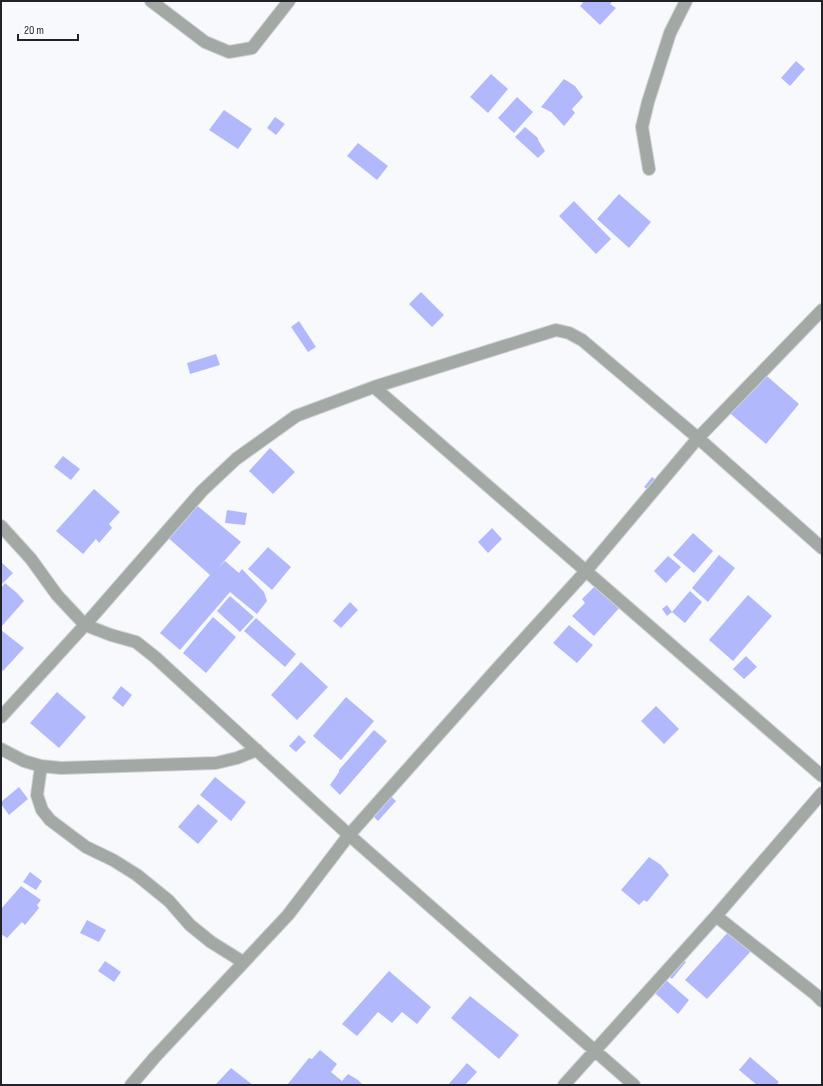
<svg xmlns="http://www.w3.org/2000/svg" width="823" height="1086" font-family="'Sofia Sans Condensed',sans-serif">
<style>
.building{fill:#b1b9fc}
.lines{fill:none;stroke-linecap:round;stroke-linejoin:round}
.minor-casing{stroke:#d1d2d6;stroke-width:14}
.minor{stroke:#a2a9a4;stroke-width:12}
</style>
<rect width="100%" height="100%" fill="#f8f9fc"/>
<!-- building -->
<path class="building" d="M581,1H613L610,4L616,8L600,25L580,6L583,3Z
M796,61L805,69L790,86L781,78Z
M491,74L508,89L488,113L470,97Z
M564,79L575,86L583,97L572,109L575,113L564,126L551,112L541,107Z
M517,97L533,112L514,133L498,118Z
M224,110L252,129L238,149L209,130Z
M275,117L285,124L276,135L267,128Z
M525,127L538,138V140L545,151L538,158L515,137Z
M358,143L388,166L377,180L347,156Z
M619,194L651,222L629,248L597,219Z
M574,201L611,239L596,254L559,216Z
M421,292L444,315L432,327L409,304Z
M299,321L316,347L308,352L291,327Z
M216,354L220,365L190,374L187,363Z
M759,369L799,404L766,444L725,409Z
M270,448L295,472L273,494L249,471Z
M63,456L80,469L71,480L54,467Z
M652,477L664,486L657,496L644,487Z
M94,489L120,512L109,524L112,528L99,543L96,539L83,554L56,531Z
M194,503L241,542L218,568L225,561L239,573L242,569L264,592L267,601L257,614L230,592L180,650L160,633L210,575L165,535Z
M227,510L247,513L245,525L225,523Z
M492,528L502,539L488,553L478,542Z
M693,533L713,551L694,573L673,555Z
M268,547L291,567L272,590L248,569Z
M719,555L735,568L708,602L692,588Z
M668,556L681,567L666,583L654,571Z
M1,562L13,573L1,585Z
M5,583L17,593L24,601L1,627V588Z
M597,584L621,606L594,636L572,616L585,603L582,599Z
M690,591L702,602L685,623L672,612L667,616L662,609L667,605L672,612Z
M748,595L772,616L733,661L709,640Z
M230,596L254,617L240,632L217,611Z
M350,602L358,610L341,628L333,621Z
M213,617L236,637L206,673L183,653Z
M256,618L296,654L285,667L244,631Z
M569,625L593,645L577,663L553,643Z
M1,630L24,648L3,671L1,669Z
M746,656L757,667L744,679L733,669Z
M301,662L328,687L297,720L271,695Z
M121,686L132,695L123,707L112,698Z
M57,692L86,717L59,748L30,723Z
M346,697L374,721L341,760L313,736Z
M656,706L679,729L664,744L641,721Z
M374,730L387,741L340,795L330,785L339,772V770Z
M299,735L306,742L296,752L289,746Z
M215,777L246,802L231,821L200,795Z
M19,787L28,799L9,815L1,804V802Z
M386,792L396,801L378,821L369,812Z
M198,804L218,821L198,844L178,827Z
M649,857L661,865L669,875L647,902L644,900L639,905L621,890Z
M30,872L42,881L36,890L23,882Z
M21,886L41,900L37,905L39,908L25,925L22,922L7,938L1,934V909Z
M87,920L106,930L99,942L80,933Z
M730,930L752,950L707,999L685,980Z
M676,954L686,962L672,979L662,971Z
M105,961L121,972L114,982L98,971Z
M389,971L431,1007L417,1024L402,1012L392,1023L378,1012L357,1036L342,1024Z
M666,980L689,1000L678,1014L655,993Z
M470,996L519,1035L499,1059L451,1018Z
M320,1050L337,1064L331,1072L342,1081L348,1074L358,1080L363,1085H287L309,1058L312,1059Z
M750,1057L779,1082L776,1085H757L739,1070Z
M467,1063L477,1072L465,1085H448Z
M231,1068L253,1085H217L216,1084Z"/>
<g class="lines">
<!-- minor casing -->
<g class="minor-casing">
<path id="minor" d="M151,1L205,42L229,52L252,48L289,1
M649,169L642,127L648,102L670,33L686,1
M374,387L822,776
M1,526L31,559L57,595L85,625L111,635L136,642L155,657L349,835L634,1085
M1,717L85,625L202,491L236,459L296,416L374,387L556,330L569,333L582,340L698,438L822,548
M1,749L24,761L41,766L61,768L216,763L237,758L257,750
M41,766L37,795L42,810L50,820L86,847L113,860L137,875L169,901L190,925L211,942L243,962
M716,916L815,994L822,1001
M131,1085L155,1057L288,915L349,835L495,671L586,571L698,438L822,310
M564,1085L716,916L822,793"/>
</g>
<!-- minor -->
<use href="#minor" class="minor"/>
</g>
<!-- border -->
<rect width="823" height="1086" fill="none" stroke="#22232a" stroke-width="4"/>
<!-- scale -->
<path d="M18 34v6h60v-6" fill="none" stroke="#22232a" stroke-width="2"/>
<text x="24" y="34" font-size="12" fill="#22232a" stroke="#ffffff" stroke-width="3" paint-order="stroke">20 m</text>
</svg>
